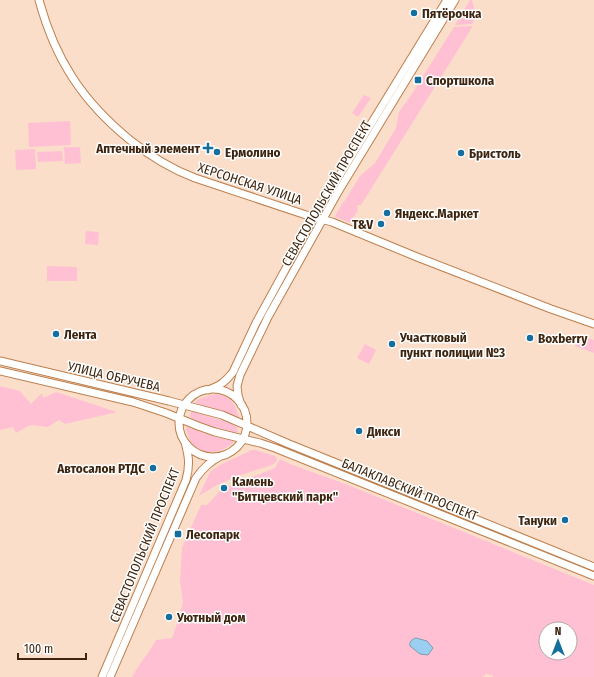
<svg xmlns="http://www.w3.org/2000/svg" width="594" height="677" font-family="'Fira Sans Condensed',sans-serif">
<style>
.green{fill:#ffc0d4;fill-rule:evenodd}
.water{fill:#9acff2;stroke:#7e9cae}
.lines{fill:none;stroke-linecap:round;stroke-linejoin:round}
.secondary-casing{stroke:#be7f4d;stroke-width:9}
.secondary{stroke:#fff;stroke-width:7}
.poi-dot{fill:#156f9e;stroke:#fff;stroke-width:1.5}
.labels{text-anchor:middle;stroke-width:3;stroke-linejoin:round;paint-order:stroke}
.poi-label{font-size:13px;font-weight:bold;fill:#3e250f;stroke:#fff;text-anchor:start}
.street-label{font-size:13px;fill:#3e250f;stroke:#fff}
</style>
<rect width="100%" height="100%" fill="#fadeca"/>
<!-- green -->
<path class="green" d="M470,0H472L476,17L472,24L455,25Z
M473,26L361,205H358L357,207L358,210L350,223L335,217L336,214L344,201V202L360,176L375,163L396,128L399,112L413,92L454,27Z
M364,95L371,98L358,117L352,113Z
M70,121L71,145L29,147L28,123Z
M64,147H80L81,163L65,164Z
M35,149L36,169L16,170L15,150Z
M62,151L63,161L38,162L37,152Z
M86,231L99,232L98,245L85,244Z
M47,266L77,267V281H47Z
M579,335L594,340V353L575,346Z
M365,344L376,350L369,364L357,358Z
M0,386L20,391L31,404L42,393L43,398L56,392L117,412L65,424L59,420L48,427L30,425L16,433L13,427L0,430Z
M217,394C232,397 235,404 239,417L196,403V401C203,397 210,395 217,394Z
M191,412H195L198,413L230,423L237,427L238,431L236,433C223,431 199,426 190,416Z
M187,427L209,435L233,441L234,442C224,451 205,459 194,446C190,442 188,435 186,429Z
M252,450H256L275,456L277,458L276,462L272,465L241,475L217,485L199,496L210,472L220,465Z
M280,459L290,464L348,485L594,585V677H493L492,675L486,674L482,677H132C139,664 149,653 156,640L172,638L178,621L183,602L180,581L182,548L201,505H207L222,489L275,468ZM546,629H570V653H546Z"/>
<!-- water -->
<path class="water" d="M416,638L427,641L433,648L428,655L420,654L410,646C409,642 412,639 416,638Z"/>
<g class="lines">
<!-- secondary casing -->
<g class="secondary-casing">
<path id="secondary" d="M39,0C55,59 82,101 130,140C150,156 171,169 195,178L306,215L332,222L417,257L551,309L594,324
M0,361L169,401L222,415L289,444L463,514L594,567
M0,371L133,402L166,413L198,426L215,432L260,443L275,448L594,576
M179 423a34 34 0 1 1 68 0a34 34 0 1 1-68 0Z
M208,390C220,386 225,382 233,372L256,323L314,217L447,0
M241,405L238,395L237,386L240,375L268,317L338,192L455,0
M102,677L186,480C190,465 189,457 185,442
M110,677L196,478C203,468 210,461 221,456"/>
</g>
<!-- secondary -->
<use href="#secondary" class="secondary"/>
</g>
<!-- markers -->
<g class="poi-dot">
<circle cx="414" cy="13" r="4"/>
<rect x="414" y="76" width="8" height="8" rx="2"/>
<path d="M206 142h4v4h4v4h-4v4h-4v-4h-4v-4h4z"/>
<circle cx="217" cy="152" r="4"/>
<circle cx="461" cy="153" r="4"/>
<circle cx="387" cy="213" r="4"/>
<circle cx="381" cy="224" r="4"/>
<circle cx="56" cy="334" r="4"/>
<circle cx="530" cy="338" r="4"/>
<circle cx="392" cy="344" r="4"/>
<circle cx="359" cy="431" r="4"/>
<circle cx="153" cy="468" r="4"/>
<circle cx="224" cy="488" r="4"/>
<circle cx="565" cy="520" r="4"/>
<rect x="174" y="530" width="8" height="8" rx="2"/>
<circle cx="169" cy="617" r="4"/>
</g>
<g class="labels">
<!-- poi labels -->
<g class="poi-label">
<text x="422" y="18">Пятёрочка</text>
<text x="426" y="85">Спортшкола</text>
<text x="200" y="153" text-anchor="end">Аптечный элемент</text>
<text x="225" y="157">Ермолино</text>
<text x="469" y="158">Бристоль</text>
<text x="395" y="218">Яндекс.Маркет</text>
<text x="373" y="229" text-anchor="end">T&amp;V</text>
<text x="64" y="339">Лента</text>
<text x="400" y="342">Участковый<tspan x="400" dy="15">пункт полиции №3</tspan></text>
<text x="538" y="343">Boxberry</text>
<text x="367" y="436">Дикси</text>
<text x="145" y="473" text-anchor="end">Автосалон РТДС</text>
<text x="232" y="486">Камень<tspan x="232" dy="15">"Битцевский парк"</tspan></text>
<text x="557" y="525" text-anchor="end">Тануки</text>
<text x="186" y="539">Лесопарк</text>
<text x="177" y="622">Уютный дом</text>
</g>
<!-- street labels -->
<g class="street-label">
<text transform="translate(250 183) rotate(18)" y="5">ХЕРСОНСКАЯ УЛИЦА</text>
<text transform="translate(326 193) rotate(-60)" y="5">СЕВАСТОПОЛЬСКИЙ ПРОСПЕКТ</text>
<text transform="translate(114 376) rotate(13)" y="5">УЛИЦА ОБРУЧЕВА</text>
<text transform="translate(410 489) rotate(22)" y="5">БАЛАКЛАВСКИЙ ПРОСПЕКТ</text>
<text transform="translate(144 545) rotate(-68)" y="5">СЕВАСТОПОЛЬСКИЙ ПРОСПЕКТ</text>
</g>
</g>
<!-- north arrow -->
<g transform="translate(558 641)"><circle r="19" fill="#ffffff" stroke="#b2a89f"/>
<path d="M0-3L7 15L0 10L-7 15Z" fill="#156f9e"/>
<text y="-6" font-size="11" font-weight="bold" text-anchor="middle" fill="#3e250f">N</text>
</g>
<!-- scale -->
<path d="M18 653v6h68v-6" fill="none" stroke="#3e250f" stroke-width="2"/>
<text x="24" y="653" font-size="12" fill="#3e250f" stroke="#ffffff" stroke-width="3" paint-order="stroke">100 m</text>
</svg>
